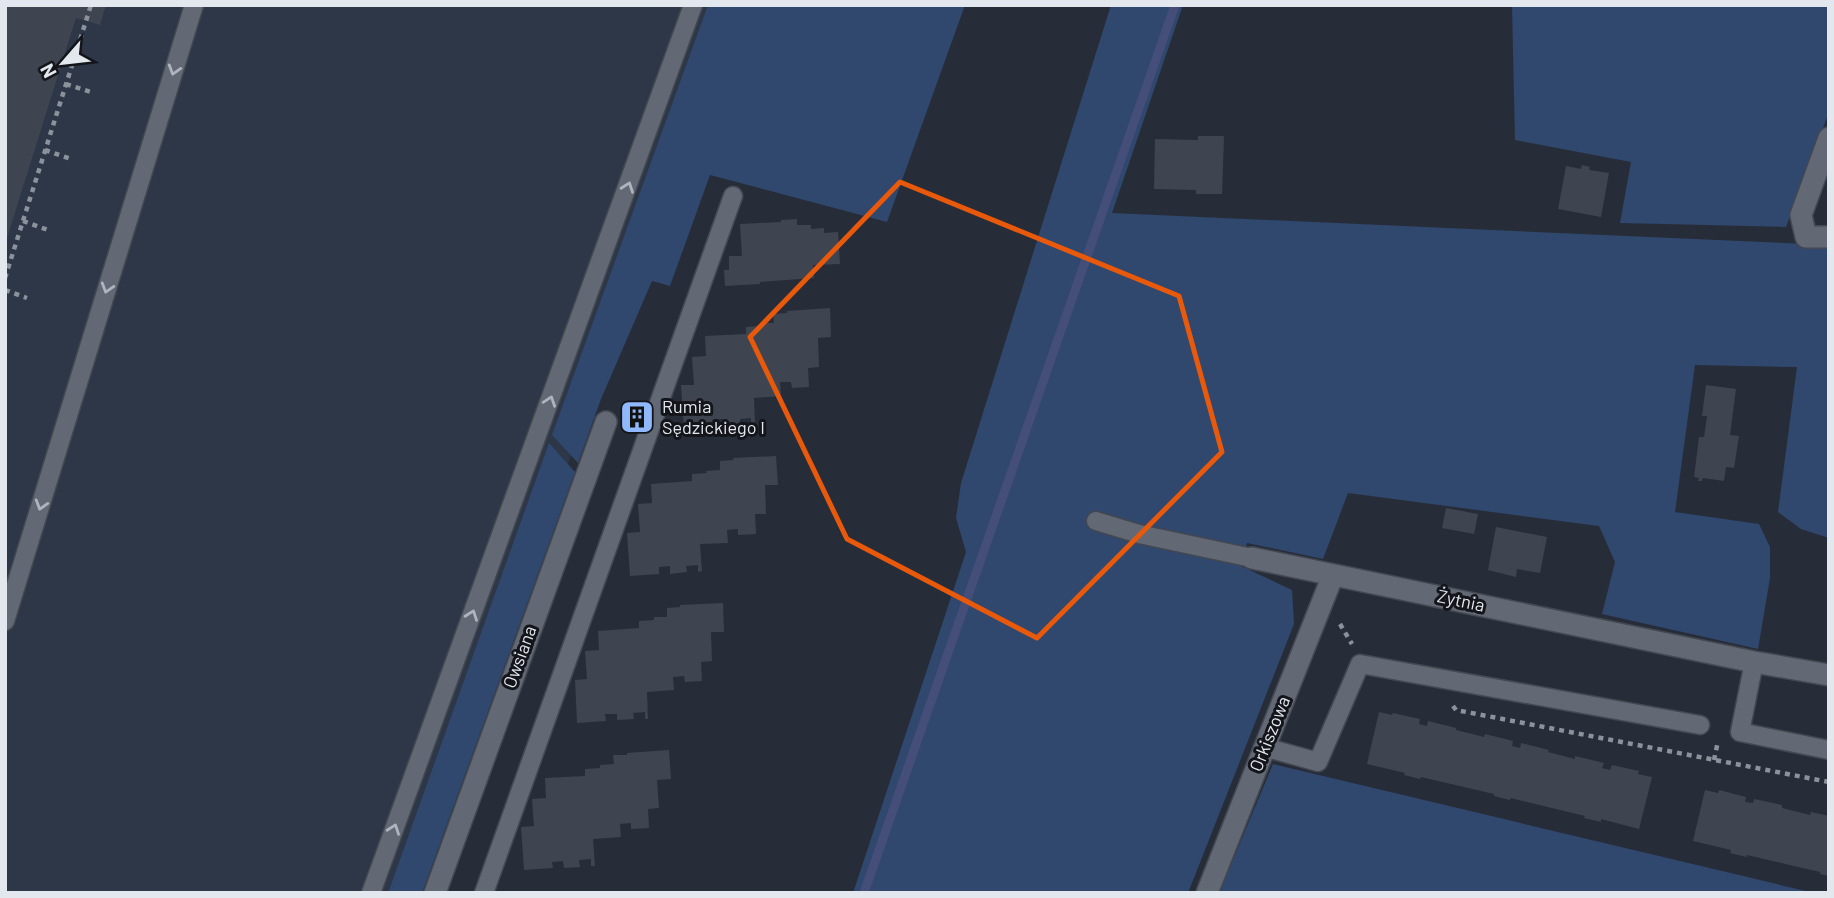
<svg xmlns="http://www.w3.org/2000/svg" width="1834" height="898" font-family="Barlow,sans-serif">
<style>
.built{fill:#2d3747}
.green{fill:#30476e}
.lines{fill:none;stroke-linecap:round;stroke-linejoin:round}
.stream{stroke:#444e79;stroke-width:9}
.building{fill:#3e4550}
.service-casing{stroke:#434851;stroke-width:21}
.minor-casing{stroke:#434851;stroke-width:24}
.path{stroke:#8c929b;stroke-width:4.5;stroke-dasharray:5 5;stroke-linecap:butt}
.service{stroke:#626975;stroke-width:18}
.minor{stroke:#626975;stroke-width:21}
.oneway{stroke:#afb5be}
.marked{fill:none;stroke:#e8590c;stroke-width:5;stroke-linejoin:round}
.labels{text-anchor:middle;stroke-width:6;stroke-linejoin:round;paint-order:stroke}
.poi-label{font-size:18px;fill:#e3e8ef;stroke:#13151a;text-anchor:start}
.street-label{font-size:18px;fill:#e3e8ef;stroke:#13151a}
</style>
<rect width="100%" height="100%" fill="#272d38"/>
<!-- built -->
<path class="built" d="M5,5H740L407,893H5Z"/>
<!-- green -->
<path class="green" d="M708,5H965L887,222L710,175L670,286L652,281L601,399L578,463L552,435Z
M1111,5H1183L1112,213L1829,245V538L1801,529L1778,512L1797,367L1695,365L1675,512L1759,524L1770,547V578L1758,649L1602,614L1615,562L1599,526L1348,493L1323,559L1247,543L1241,566L1292,590L1294,624L1188,893H853L966,552L956,518L961,483Z
M1512,5H1829V112L1786,227L1620,223L1631,162L1515,140Z
M549,443L575,472L422,893H388Z
M1273,764L1281,766L1810,892L1219,893Z"/>
<g class="lines">
<!-- stream -->
<path class="stream" d="M864,893L1175,5"/>
</g>
<!-- building -->
<path class="building" d="M5,5H106L100,25L76,18L6,241Z
M1198,136H1224L1222,194H1196V190L1154,189L1155,139L1198,140Z
M1582,165L1590,167L1589,170L1609,173L1601,217L1558,209L1566,166L1581,169Z
M797,219V225H811V229L824,228V233L838,232L840,264L813,265L814,278L760,282V284L725,286L724,270H729V256H742L740,224L781,222V220Z
M830,308L831,337L818,338L819,367L808,368L809,387L792,388L791,382H780L781,396L754,398L755,425H751V418L740,419V425L724,426L723,419L712,420L713,427L684,429L681,385H694L692,357L706,356L705,336L746,334V327L761,326V323H774L773,314L787,313V311Z
M1706,385L1736,389L1730,435L1739,436L1734,468L1726,467L1724,481L1703,478L1702,481H1698L1699,478L1694,477L1699,437H1704L1707,416H1702Z
M632,410L645,415L642,423L629,418Z
M776,456L778,485H765L766,514H755L756,534L738,535V529L727,530L728,543L700,544L702,571L698,572V565L686,566L687,572L670,574V566L659,567V574L630,576L627,533L640,532L638,504L652,503L651,484L692,481V474L707,473L706,471L720,470V461L734,460L733,458Z
M1446,508L1478,514L1474,534L1442,528Z
M1496,527L1547,537L1540,573L1517,569L1516,577L1488,570Z
M723,603L724,632H711L712,661L701,662L702,681L685,682L684,676L673,677L674,690L647,692L648,719H645V712L633,713L634,719L617,720V714H605L606,721L577,723L575,680L587,679L585,651L599,650L598,631L639,628V621L654,620V617H667V608L680,607V605Z
M1379,712L1392,715L1393,713L1420,719L1419,724L1427,726L1428,721L1456,728V730L1484,737L1485,734L1513,741L1512,746L1520,748L1521,743L1549,750L1548,752L1575,759V756L1604,763L1602,768L1610,770L1612,765L1639,771L1638,774L1652,777L1639,829L1601,819V822L1584,818L1585,816L1511,798L1510,800L1494,796V794L1421,777L1420,779L1404,775L1405,773L1367,764Z
M669,750L671,779L657,780L659,808L648,809L649,828L631,829V823L620,824L621,837L593,839L595,866H591V859L579,860L580,867L564,868L563,861L552,862L553,868L524,870L521,827L534,826L532,799L546,798L545,778L585,776V769L600,768V765L614,764L613,755H627V753Z
M1705,790L1718,793L1719,790L1746,797L1745,802L1753,803L1754,799L1782,805V808L1810,815L1811,812L1829,816V876L1820,874V872L1747,855V857L1730,853L1731,850L1693,841Z"/>
<g class="lines">
<!-- service casing -->
<g class="service-casing">
<path id="service" d="M1096,521L1139,534L1252,558
M5,621L194,5
M1754,662L1740,732L1829,750
M1264,747L1318,762L1360,664L1700,725
M371,893L693,5
M484,893L733,196"/>
</g>
<!-- minor casing -->
<g class="minor-casing">
<path id="minor" d="M1829,138L1801,215L1806,237H1829
M1252,558L1754,662L1829,675
M435,893L606,422
M1207,893L1333,575"/>
</g>
<!-- path -->
<path class="path" d="M66,84L91,92
M45,150L71,159
M23,221L48,230
M5,278L91,5
M5,290L27,298
M5,365H7
M1340,624L1352,644
M1453,706L1456,710L1829,782
M1714,760L1718,741"/>
<!-- service -->
<use href="#service" class="service"/>
<!-- minor -->
<use href="#minor" class="minor"/>
</g>
<!-- one-way arrows -->
<defs><path id="oneway-chevron" d="M-2-3.5L2.5 0L-2 3.5" fill="none" stroke-width="1.6" stroke-linecap="round" stroke-linejoin="round" transform="scale(1.75)"/></defs>
<g class="oneway">
<use href="#oneway-chevron" transform="translate(174 70) rotate(107)"/>
<use href="#oneway-chevron" transform="translate(628 187) rotate(-70)"/>
<use href="#oneway-chevron" transform="translate(107 288) rotate(107)"/>
<use href="#oneway-chevron" transform="translate(550 401) rotate(-71)"/>
<use href="#oneway-chevron" transform="translate(41 505) rotate(107)"/>
<use href="#oneway-chevron" transform="translate(472 615) rotate(-70)"/>
<use href="#oneway-chevron" transform="translate(394 829) rotate(-70)"/>
</g>
<!-- marked area -->
<path class="marked" d="M900,182L1179,296L1222,452L1037,638L847,539L750,337Z"/>
<!-- icons -->
<defs>
<g id="building-square" transform="scale(1.75)"><rect x="-9" y="-9" width="18" height="18" rx="4" fill="#90b8fd" stroke="#13151a"/><path d="M-4-6H4V6H1V3H-1V6H-4ZM-2.5-4.3h1.7v1.8h-1.7ZM.8-4.3h1.7v1.8H.8ZM-2.5-1h1.7V.8h-1.7ZM.8-1h1.7V.8H.8Z" fill="#111"/></g>
</defs>
<g fill-rule="evenodd">
<use href="#building-square" x="637" y="417"/>
</g>
<g class="labels">
<!-- poi labels -->
<g class="poi-label">
<text x="662" y="413">Rumia<tspan x="662" dy="21">Sędzickiego I</tspan></text>
</g>
<!-- street labels -->
<g class="street-label">
<text transform="translate(1461 601) rotate(12)" y="6">Żytnia</text>
<text transform="translate(520 657) rotate(-70)" y="6">Owsiana</text>
<text transform="translate(1270 734) rotate(-68)" y="6">Orkiszowa</text>
</g>
</g>
<!-- border -->
<rect width="1834" height="898" fill="none" stroke="#e3e8ef" stroke-width="14"/>
<!-- north arrow -->
<g transform="translate(63 63) rotate(242)" stroke="#13151a" stroke-width="5" paint-order="stroke">
<path d="M0-5L12 26L0 18L-12 26Z" fill="#e3e8ef"/>
<text y="-10" font-size="19" font-weight="bold" text-anchor="middle" fill="#e3e8ef">N</text>
</g>
</svg>
